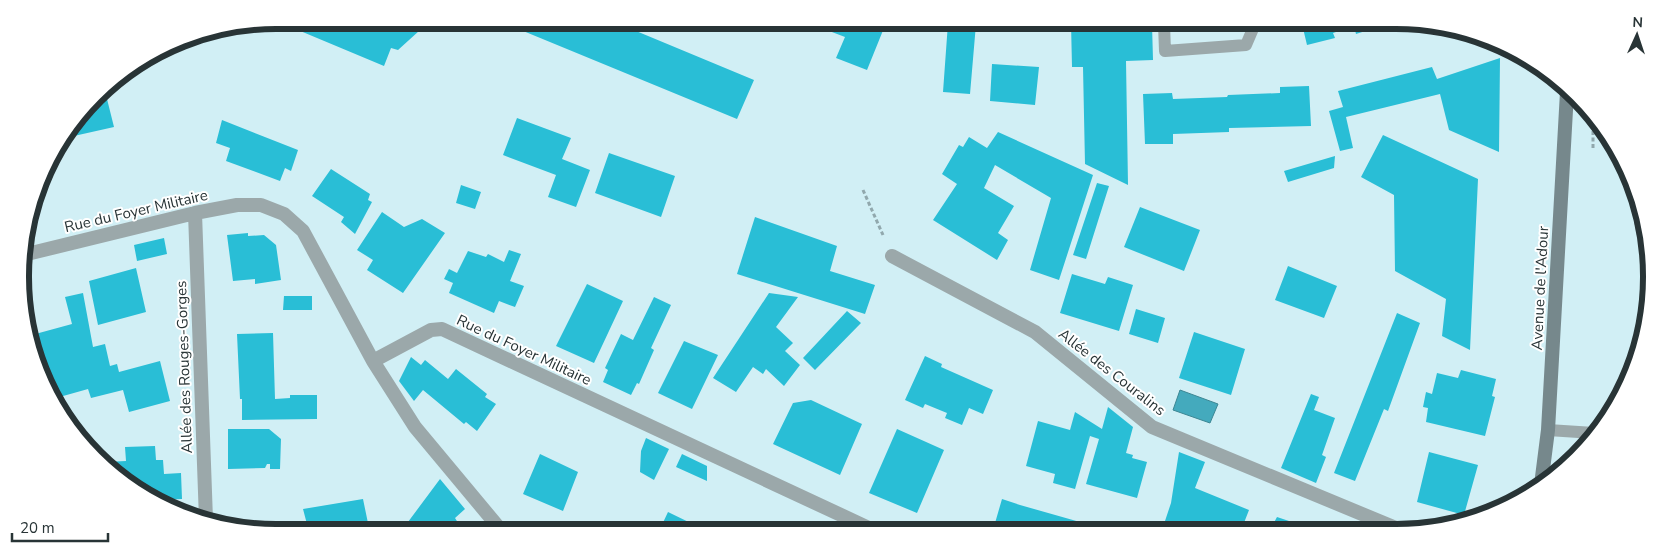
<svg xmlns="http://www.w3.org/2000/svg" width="1672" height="553" font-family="'Nunito Sans',sans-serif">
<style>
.water{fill:#44aabd;stroke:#3c8794}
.building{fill:#29bed6}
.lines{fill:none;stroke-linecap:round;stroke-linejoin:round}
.path{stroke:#91a8ad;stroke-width:3;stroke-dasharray:4 2.5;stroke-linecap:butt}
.service{stroke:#9ba8aa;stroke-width:12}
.minor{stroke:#9ba8aa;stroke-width:14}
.secondary{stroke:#76888c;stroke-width:14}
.labels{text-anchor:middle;stroke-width:4;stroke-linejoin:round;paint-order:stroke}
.street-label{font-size:15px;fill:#283436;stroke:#fff}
.rim{fill:none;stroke:#283436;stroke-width:6}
</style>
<rect width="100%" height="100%" fill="#d1eff5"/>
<!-- water -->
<path class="water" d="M1180,390L1218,404L1210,423L1173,410Z"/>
<!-- building -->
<path class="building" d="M274,20H389L392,22L394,21H430L398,50L391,48L384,66Z
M499,21H612L754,80L737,119Z
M827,22L886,23L867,70L836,58L845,37L824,29Z
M948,23L976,24L970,94L943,92Z
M1071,23L1152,24L1153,60L1126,61L1128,185L1085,164L1083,67H1072Z
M1302,24L1384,25L1356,34L1354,26L1333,33L1335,38L1307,45Z
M1500,58L1499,152L1449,130L1440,94L1346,117L1353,148L1340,151L1329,111L1343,107L1338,91L1432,67L1437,79Z
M992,64L1039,67L1035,105L990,101Z
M1309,86L1311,126L1229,128V132L1173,134V144H1145L1143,94L1172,93L1173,99L1227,97L1228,95L1280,93V87Z
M105,91L114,127L65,138L101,92Z
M517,118L571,138L562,159L590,170L576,207L548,197L556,175L503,155Z
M222,120L298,150L291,171L285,168L280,181L226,161L230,148L216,143Z
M998,132L1093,175L1059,280L1030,270L1051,198L995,165L984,188L1014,206L998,233L1008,240L997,260L933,220L957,184L942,174L959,145L963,147L969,137L987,148Z
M1383,135L1478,179L1470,350L1442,336L1446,299L1395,271L1394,195L1361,177Z
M609,153L675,176L661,217L595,193Z
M1335,156L1334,168L1288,182L1284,171Z
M331,169L370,194L368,200L372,202L355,234L341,222L344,217L312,196Z
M1097,183L1109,186L1086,259L1073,255Z
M461,185L481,192L475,209L456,203Z
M1140,207L1200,230L1184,271L1124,247Z
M382,212L404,227L422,219L445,233L403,293L367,270L373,260L357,250Z
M755,217L837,246L830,271L875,285L865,314L737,274Z
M248,233V236L264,235L276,245L281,280L255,284V279L233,281L227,235Z
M164,238L167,254L137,261L134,245Z
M509,250L521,254L510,281L524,286L515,307L499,301L494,313L449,293L453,283L444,279L449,269L457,273L468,251L486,257L488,254L504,262Z
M1288,266L1337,286L1324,318L1275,300Z
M136,268L146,312L98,325L89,281Z
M1072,274L1105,284L1108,277L1133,285L1119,331L1060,313Z
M587,284L623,301L594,363L556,346Z
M83,293L93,347L105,344L110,366L117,364L119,372L160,361L170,401L129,412L123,390L91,398L88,389L56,398L29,343L28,336L72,324L65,297Z
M769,293L798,297L776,327L793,343L785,351L800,365L784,386L766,369L763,374L753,367L736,392L713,378Z
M284,296H312V310H283Z
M654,297L671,305L651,348L654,350L639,384L637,383L631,395L603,382L608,370L605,368L621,334L633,340Z
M1136,309L1165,318L1158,343L1129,334Z
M847,311L861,323L815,370L803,358Z
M1397,313L1420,323L1388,411L1384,409L1355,481L1334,473Z
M1194,332L1245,349L1231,395L1179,378Z
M273,333L275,399L290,398V395H317V419L242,420V399H240L237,334Z
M684,341L718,355L692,409L658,393Z
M925,356L942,364L941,367L993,390L983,414L969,408L962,425L945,418L947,413L925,404L923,408L905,400Z
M411,357L421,365L425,360L448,379L456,369L487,394L485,397L496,404L477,431L466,422L464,424L423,390L414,401L399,381Z
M1461,370L1496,379L1492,396L1495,397L1485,436L1426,422L1428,408L1423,407L1426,392L1432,394L1437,373L1458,378Z
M1311,394L1319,397L1314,410L1335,418L1322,455L1326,457L1316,483L1281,468Z
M811,400L862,424L840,475L773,444L793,403Z
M1108,407L1133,427L1126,453L1133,455L1132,458L1147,462L1137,498L1086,484L1099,439L1090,436L1075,489L1053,483L1055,474L1026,466L1038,421L1070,430L1075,412L1102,429Z
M228,429H269L281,439L280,469H270V464H267L265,468L228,469Z
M897,429L944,450L917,513L869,493Z
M646,438L669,449L654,480L640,472L641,451Z
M155,446L156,460H163L164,474L181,473L182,499L159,500L157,499V493L144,494L134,490L105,462L126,461L125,447Z
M1179,452L1205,462L1195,488L1249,510L1242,528L1222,522L1218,530H1186L1175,525L1173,530H1162L1171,503Z
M1429,452L1478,465L1464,515L1417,502Z
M540,454L578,472L563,511L523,494Z
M682,454L707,466V481L676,467Z
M440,479L465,509L455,518L462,529L418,528L408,522Z
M363,499L369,528H308L303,509Z
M1002,499L1020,505L1101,528L1100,530H993Z
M668,512L703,529H660Z
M1277,517L1301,525L1299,530H1270Z"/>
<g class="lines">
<!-- path -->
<path class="path" d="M1593,148V118
M1626,176L1647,276
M863,190L883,235"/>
<!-- service -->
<path class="service" d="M1164,24L1165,51L1246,45L1255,24
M1548,430L1594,433"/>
<!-- minor -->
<path class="minor" d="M195,213L206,520
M23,255L195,213L237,205H261L284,214L303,231L373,361L415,427L500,529
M892,256L1035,332L1152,427L1403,531
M373,361L431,330L442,329L871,529"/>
<!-- secondary -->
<path class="secondary" d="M1541,485L1548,430L1567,92"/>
</g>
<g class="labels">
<!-- street labels -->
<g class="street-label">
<text transform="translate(136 211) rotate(-13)" y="5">Rue du Foyer Militaire</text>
<text transform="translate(1540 288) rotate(-87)" y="5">Avenue de l'Adour</text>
<text transform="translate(524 350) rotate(25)" y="5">Rue du Foyer Militaire</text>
<text transform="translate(184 367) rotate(-92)" y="5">Allée des Rouges-Gorges</text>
<text transform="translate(1112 372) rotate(38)" y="5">Allée des Couralins</text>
</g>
</g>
<!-- crop -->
<path d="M0 0H1672V553H0ZM276 29H1396A247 247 0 0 1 1643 276V277A247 247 0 0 1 1396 524H276A247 247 0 0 1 29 277V276A247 247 0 0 1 276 29Z" fill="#fff" fill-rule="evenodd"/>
<path class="rim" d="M276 29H1396A247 247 0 0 1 1643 276V277A247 247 0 0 1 1396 524H276A247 247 0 0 1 29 277V276A247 247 0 0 1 276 29Z"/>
<!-- north arrow -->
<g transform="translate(1637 35) rotate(3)" stroke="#ffffff" stroke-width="4" paint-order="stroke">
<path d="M0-4L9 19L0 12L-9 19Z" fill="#283436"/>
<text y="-8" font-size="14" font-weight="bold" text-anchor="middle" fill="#283436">N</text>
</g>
<!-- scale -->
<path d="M12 533v8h96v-8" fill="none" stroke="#283436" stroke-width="2.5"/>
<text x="20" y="533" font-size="15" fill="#283436" stroke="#ffffff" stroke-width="4" paint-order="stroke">20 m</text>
</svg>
